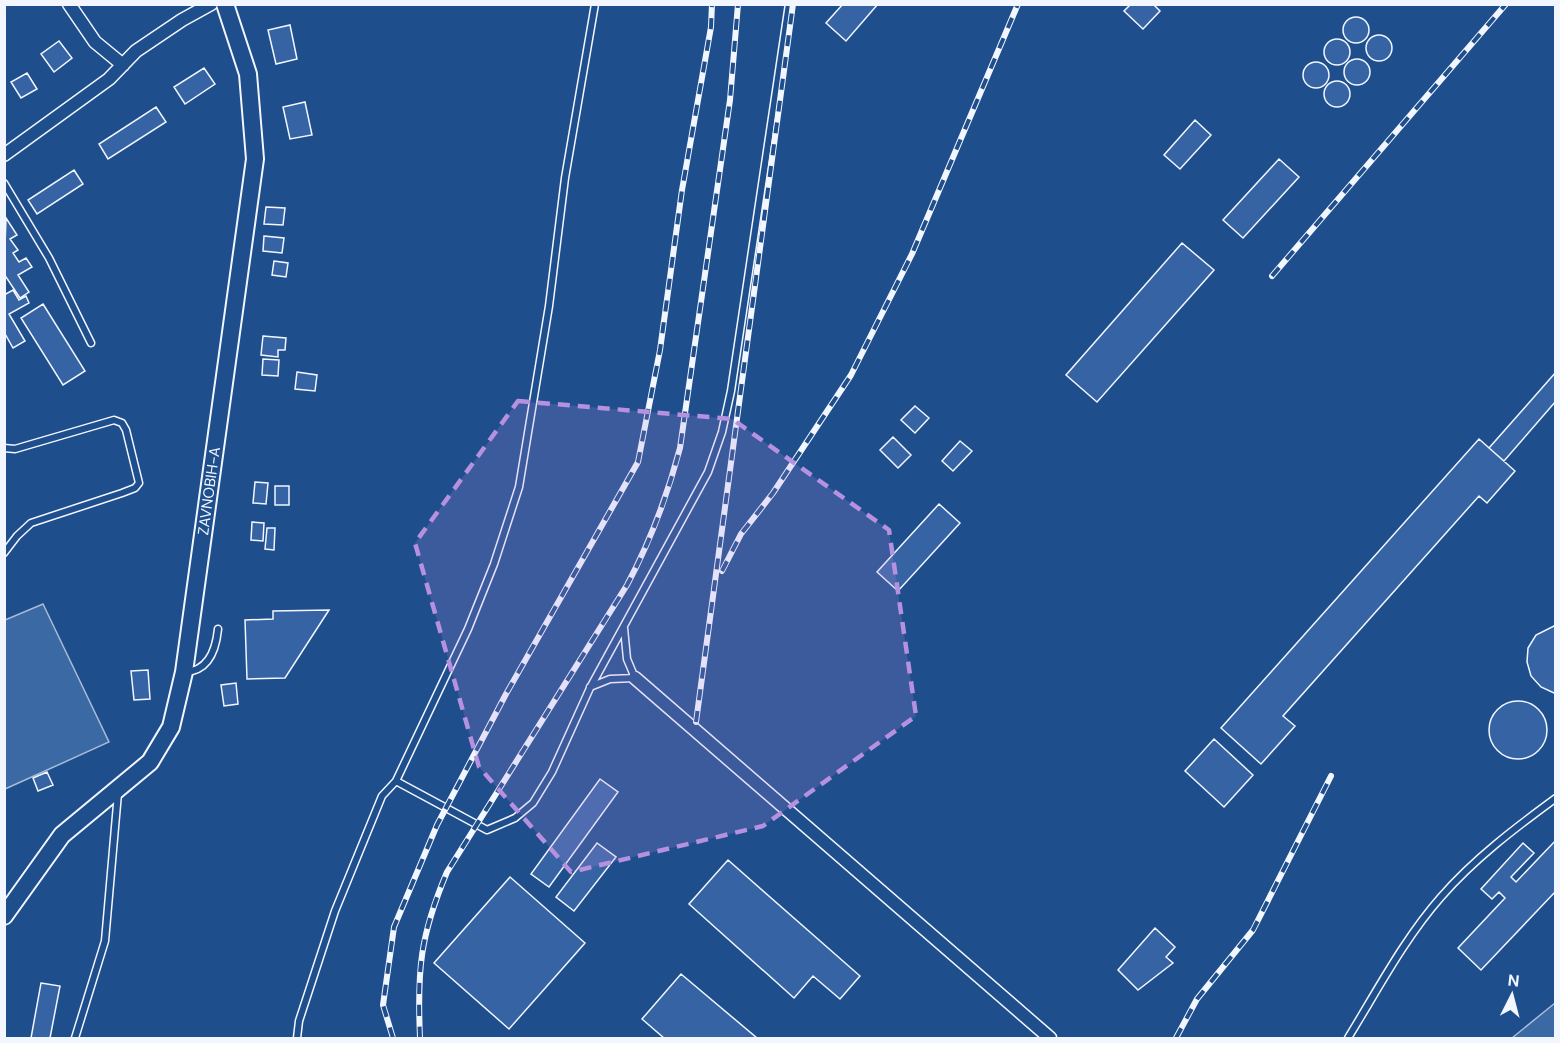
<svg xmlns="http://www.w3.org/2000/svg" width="1560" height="1043" font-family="'DM Sans',sans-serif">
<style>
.water{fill:#3b69a3;stroke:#a8bbd7;stroke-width:1.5}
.building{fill:#3563a3;stroke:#f2f6ff;stroke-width:1.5}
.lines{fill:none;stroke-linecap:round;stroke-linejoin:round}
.service-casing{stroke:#f2f6ff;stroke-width:9}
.minor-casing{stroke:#f2f6ff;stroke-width:15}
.secondary-casing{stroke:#f2f6ff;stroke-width:20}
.service{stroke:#1f4e8c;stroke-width:6}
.minor{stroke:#1f4e8c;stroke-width:12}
.secondary{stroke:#1f4e8c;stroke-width:16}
.rail-casing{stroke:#f2f6ff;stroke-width:6}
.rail{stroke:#1f4e8c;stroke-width:4;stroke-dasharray:11;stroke-linecap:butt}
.marked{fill:#b691df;fill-opacity:0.2;stroke:#b691df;stroke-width:4.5;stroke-dasharray:12 8;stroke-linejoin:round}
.labels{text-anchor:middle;stroke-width:4.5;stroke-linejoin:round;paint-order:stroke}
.street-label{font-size:15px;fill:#f2f6ff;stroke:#1f4e8c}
</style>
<rect width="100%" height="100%" fill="#1f4e8c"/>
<!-- water -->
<path class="water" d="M43,604L109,742L5,789V620Z
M1555,1003V1038H1512Z"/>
<!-- building -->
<path class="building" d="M843,4H878L846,41L826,23Z
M1131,4H1153L1160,11L1143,29L1124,11Z
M1343 30a13 13 0 1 1 26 0a13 13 0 1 1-26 0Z
M290,25L297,59L276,64L268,30Z
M1366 48a13 13 0 1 1 26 0a13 13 0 1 1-26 0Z
M1324 52a13 13 0 1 1 26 0a13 13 0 1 1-26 0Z
M59,41L72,58L54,72L41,54Z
M1344 72a13 13 0 1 1 26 0a13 13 0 1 1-26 0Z
M1303 75a13 13 0 1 1 26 0a13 13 0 1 1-26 0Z
M204,68L215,84L185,104L174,87Z
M27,73L37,89L21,98L11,82Z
M1324 94a13 13 0 1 1 26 0a13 13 0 1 1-26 0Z
M305,102L312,135L290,139L283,107Z
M156,107L166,122L108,159L99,144Z
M1195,120L1211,135L1180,169L1164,155Z
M1279,159L1299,177L1243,238L1223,220Z
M74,170L83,184L37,214L28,200Z
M266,207L285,208L283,225L264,224Z
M6,218L17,235L10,239L18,250L13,253L19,262L26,258L32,267L18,275L29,292L20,298L4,274Z
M264,236L284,238L282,253L263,251Z
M1182,243L1214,270L1097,402L1066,375Z
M274,261L288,263L286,277L272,275Z
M13,290L19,300L26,296L29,303L9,314L25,341L13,348L4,332V295Z
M43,304L85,371L63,385L21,318Z
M263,336L286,338L285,350H278V357L261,355Z
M263,359L279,360L278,376L262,375Z
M297,372L317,375L315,391L295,389Z
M1556,372V401L1504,461L1489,448Z
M915,406L929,418L915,433L901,420Z
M893,437L911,455L898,468L880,450Z
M1479,439L1515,471L1487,503L1479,496L1283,716L1295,726L1261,764L1221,728Z
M960,441L972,451L953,471L942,461Z
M255,482L268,483L266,504L253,503Z
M275,486H289V505H275Z
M939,504L960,523L898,591L877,572Z
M252,522L264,523L263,541L251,540Z
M267,528H275L274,550L265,549Z
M329,610L285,678L247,679L245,620L273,619V611Z
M1556,625V693H1554L1541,687L1531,676L1527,662L1528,648L1536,635Z
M148,670L150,699L134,700L131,671Z
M236,683L238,704L224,706L221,685Z
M1489 730a29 29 0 1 1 58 0a29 29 0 1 1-58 0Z
M1214,739L1253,775L1224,807L1185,771Z
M47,772L53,785L38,791L33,778Z
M600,779L618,792L549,887L531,874Z
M1556,840V891L1481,970L1458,948L1505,898L1499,892L1492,899L1481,889L1523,843L1534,853L1511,877L1516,882Z
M597,843L616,857L574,911L556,897Z
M728,860L860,976L840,999L813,976L794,998L689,904Z
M510,877L585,943L509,1029L434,963Z
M1155,928L1175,947L1166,957L1173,963L1138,990L1118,970Z
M681,974L757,1038H664L642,1019Z
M41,983L60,986L50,1038H31Z"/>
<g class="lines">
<!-- service casing -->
<g class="service-casing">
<path id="service" d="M4,183L49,258L91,343
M4,448L15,449L114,420L122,423L126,430L139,483L135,488L122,493L31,523L17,536L4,553
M185,672C209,671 216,649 218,629
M590,687L610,679L635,678L627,659L624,628
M396,781L487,830L515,818L533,803L552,772L590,688L708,472L722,432L731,391L789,4
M75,1038L105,941L118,793
M297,1038L299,1021L335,911L382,796L396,781L468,629L494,564L519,487L549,306L565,178L595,4
M1348,1038C1377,991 1404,939 1441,897C1474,859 1515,828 1556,798"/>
</g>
<!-- minor casing -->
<g class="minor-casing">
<path id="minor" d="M69,4L95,42L123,65
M4,155L109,79L136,51L182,20L211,4
M635,678L1050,1038"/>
</g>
<!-- secondary casing -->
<g class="secondary-casing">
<g id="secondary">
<path id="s1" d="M4,916L62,835L150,762L171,727L184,672L255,159L248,74L225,4"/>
</g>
</g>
<!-- service -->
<use href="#service" class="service"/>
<!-- minor -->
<use href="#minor" class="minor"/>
<!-- secondary -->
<use href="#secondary" class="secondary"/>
<!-- rail casing -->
<g class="rail-casing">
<path id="rail" d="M1272,276L1506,4
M722,571L741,534L773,493L851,375L912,254L1018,4
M696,722L793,4
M393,1038L383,1005L394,927L437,825L506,694L638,462L660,350L682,190L711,27L712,4
M420,1038C417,970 420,936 447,872L627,585C651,540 667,497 680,448L730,100L738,4
M1176,1038L1197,999L1253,930L1331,776"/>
</g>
<!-- rail -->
<use href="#rail" class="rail"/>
</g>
<!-- marked area -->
<path class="marked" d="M518,401L732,419L889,530L916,716L763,826L571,872L479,767L415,543Z"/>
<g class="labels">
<!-- street labels -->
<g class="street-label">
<text dy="5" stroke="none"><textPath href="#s1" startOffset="494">ZAVNOBIH-A</textPath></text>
</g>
</g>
<!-- border -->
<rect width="1560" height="1043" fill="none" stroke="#f2f6ff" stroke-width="12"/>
<!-- north arrow -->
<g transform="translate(1512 995) rotate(6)" stroke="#1f4e8c" stroke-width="4.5" paint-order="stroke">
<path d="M0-4.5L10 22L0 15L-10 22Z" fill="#f2f6ff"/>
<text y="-9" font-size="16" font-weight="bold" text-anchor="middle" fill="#f2f6ff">N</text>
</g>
</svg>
